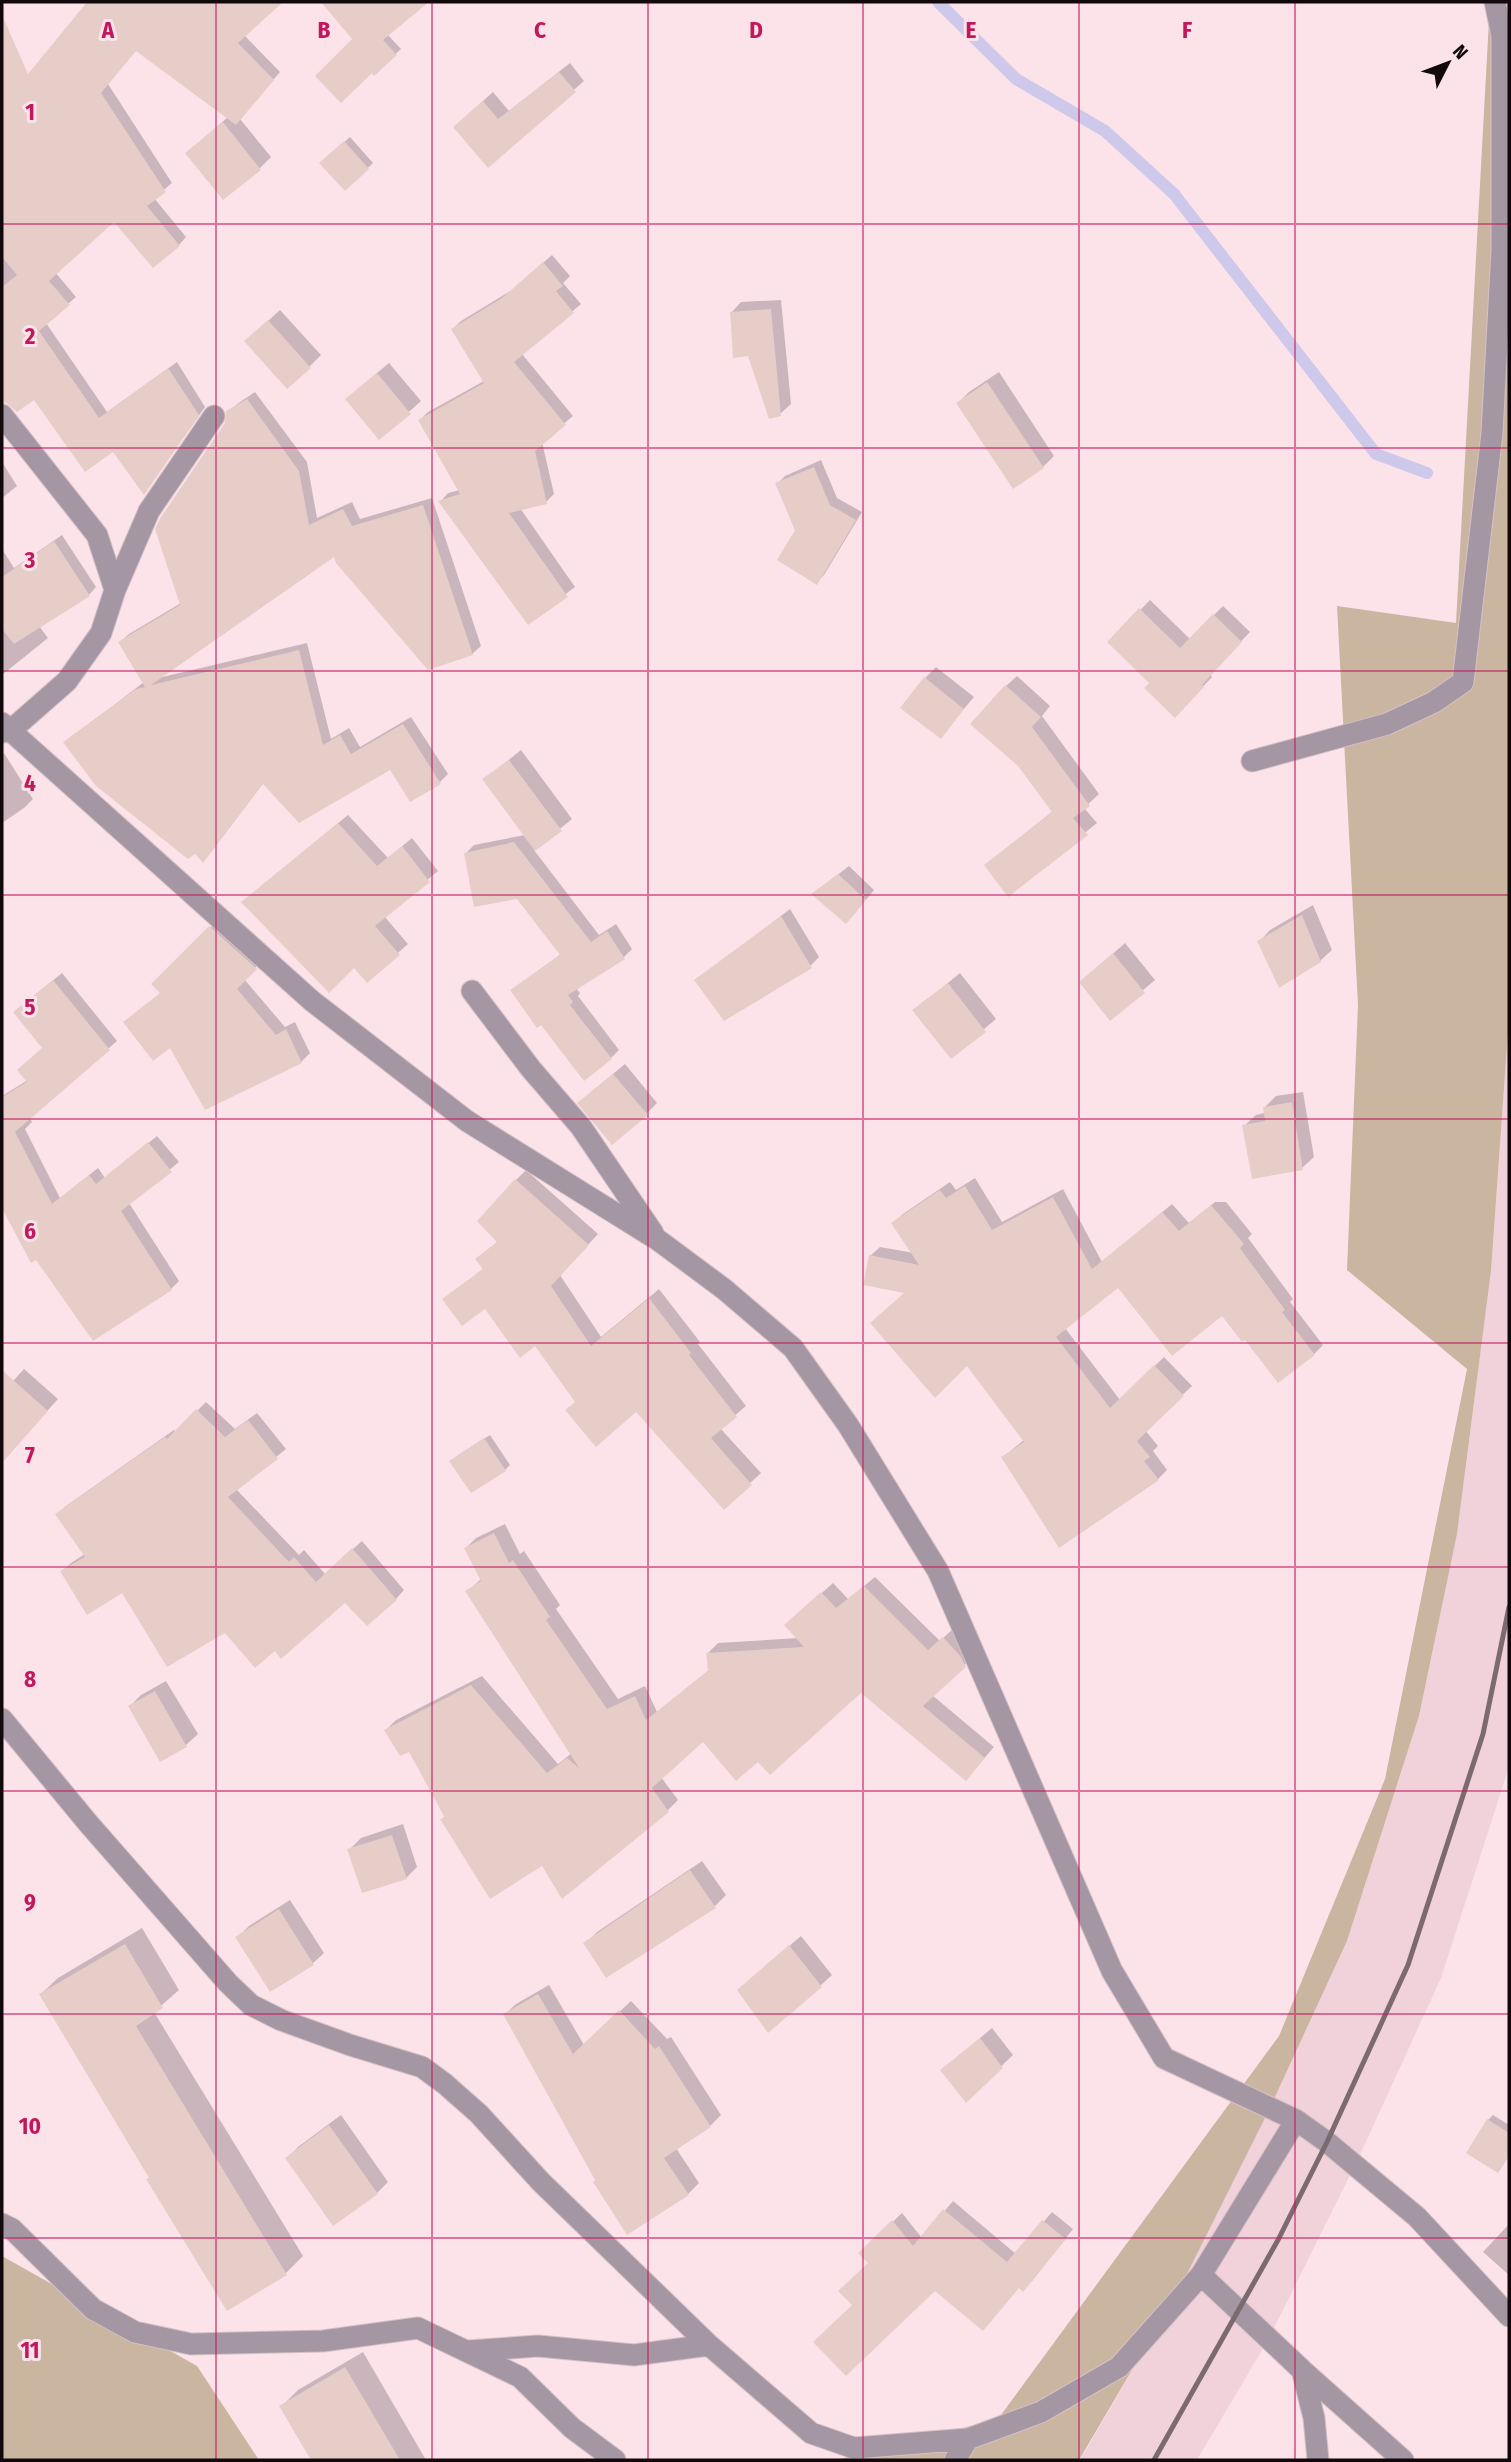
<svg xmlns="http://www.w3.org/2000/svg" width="1511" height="2462" font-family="'Fira Sans Condensed',sans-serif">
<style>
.built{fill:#f2d2da}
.green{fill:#cab5a0}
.shadow{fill:#0003}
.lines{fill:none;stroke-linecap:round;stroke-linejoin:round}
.stream{stroke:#cec8eb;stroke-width:12}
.building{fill:#e6cdc8}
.minor-casing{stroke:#d6c0c6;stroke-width:23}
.minor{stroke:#a497a3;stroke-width:21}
.rail{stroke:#7b6b70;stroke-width:5}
.grid{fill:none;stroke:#c2185b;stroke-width:2;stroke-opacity:0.55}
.grid-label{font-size:23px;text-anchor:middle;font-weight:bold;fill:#c2185b;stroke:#fce3ea;stroke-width:6;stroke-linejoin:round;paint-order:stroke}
</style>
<rect width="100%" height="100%" fill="#fce3ea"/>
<!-- built -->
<path class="built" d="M1509,1018V1767L1441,1978L1359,2157L1268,2340L1197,2460H1080L1178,2292L1268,2112L1347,1941L1419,1716L1457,1534L1491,1271Z"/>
<!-- green -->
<path class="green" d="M1490,2H1509V1018L1491,1271L1457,1534L1419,1716L1347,1941L1268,2112L1178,2292L1079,2460H837L998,2419L1279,2036L1385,1779L1467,1369L1347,1270L1358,1005L1337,606L1456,623Z
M2,2256L197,2366L259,2460H2Z"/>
<!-- shadow -->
<path class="shadow" d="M114,2H224L227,5L230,2H280L244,35L280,72L240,119L271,157L260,168L187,153L228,117L136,49L108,84L172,183L154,198L186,237L179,245L114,219L55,272L76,297L46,323L107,412L177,362L205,407L144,493L114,450L35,398L2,401V85L6,82L24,81L55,46Z
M323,2H377L397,25L387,34L401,49L374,73L355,39Z
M570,63L584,81L488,165L465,117L493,92L509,111Z
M350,137L373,163L345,189L326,158Z
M552,255L570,276L563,283L581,304L522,354L573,416L542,442L554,494L546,502L520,508L575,587L529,622L441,501L448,493L460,490L420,420L428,412L484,381L453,329L461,321L512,290Z
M781,300L791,404L780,414L731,313L741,302Z
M280,310L321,355L309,367L258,330Z
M389,363L421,401L380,438L359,388Z
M999,372L1054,456L1043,467L958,403L969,392Z
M255,392L307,462L317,518L352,502L360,519L432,498L481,646L472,654L335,555L158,678L307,643L331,739L349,728L360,747L411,717L448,774L440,782L391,767L264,782L211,852L66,742L144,682L120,642L129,634L181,603L228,412L237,404Z
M821,460L837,498L862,512L824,575L816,583L777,484L785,476Z
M2,462L17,486L2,498Z
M62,535L96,587L89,595L39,626L48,638L2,675V549L14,568Z
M1150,600L1190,639L1223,606L1250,632L1210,674L1212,677L1175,716L1152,683L1109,642Z
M936,667L974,697L944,732L925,678Z
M1017,676L1050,706L1042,716L1099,794L1084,808L1097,823L1008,894L986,865L1053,811L1006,686Z
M521,750L572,819L534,850L599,935L616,924L632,949L624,957L576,988L580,993L578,996L619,1050L611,1058L513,990L561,954L518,897L466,853L474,845L525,835L485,779Z
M4,753L33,799L24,808L2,823V754Z
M348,815L388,858L412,838L438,871L384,916L408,944L367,980L354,965L253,893Z
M849,866L874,890L855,913L813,894Z
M1313,905L1332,950L1320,961L1259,942L1270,930Z
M790,909L819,957L810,966L696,981Z
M219,919L264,959L244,979L285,1027L295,1022L310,1053L301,1062L205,1108L162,992L153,984Z
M1125,943L1155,980L1110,1018L1081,982Z
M62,973L117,1041L29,1117L32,1122L25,1129L60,1198L98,1168L105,1178L157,1136L179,1162L129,1203L179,1281L171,1289L37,1258L32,1261L2,1203V1096L28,1080L44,1048L24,1004Z
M960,973L996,1019L951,1057L915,1010Z
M625,1064L657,1103L646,1114L591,1092Z
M1303,1092L1314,1157L1302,1168L1244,1126L1256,1115L1265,1113L1264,1108L1276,1096Z
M526,1170L598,1234L560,1275L601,1337L659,1289L700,1342L698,1344L746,1406L720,1428L761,1473L724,1507L637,1410L576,1401L536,1344L485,1306L444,1300L484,1268L478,1259L498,1241L516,1180Z
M975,1178L1002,1222L1063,1189L1102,1262L1172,1204L1189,1223L1215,1202H1226L1252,1234L1248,1238L1293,1299L1290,1302L1323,1345L1314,1354L1245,1337L1223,1314L1118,1285L1065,1328L1120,1400L1164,1357L1192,1386L1145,1430L1158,1446L1153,1451L1167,1470L1158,1479L1060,1546L1003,1457L1024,1440L967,1364L907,1292L870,1256L880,1247L914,1253L893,1223L903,1214L950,1182L956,1190Z
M24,1369L58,1399L8,1454L2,1448V1393Z
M206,1402L235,1429L257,1413L286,1449L236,1489L299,1555L304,1550L325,1574L362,1541L404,1590L396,1599L345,1601L275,1648L122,1591L63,1571L71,1563L85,1554L57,1515L66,1506L174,1430L176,1432Z
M490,1435L510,1465L505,1470L457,1456Z
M505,1524L520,1554L524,1551L560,1605L556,1609L618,1699L645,1686L657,1712L709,1670L708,1653L718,1643L798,1638L797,1615L833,1583L848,1599L875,1577L940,1641L954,1628L975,1655L932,1695L994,1747L966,1779L861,1690L758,1759L703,1739L661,1777L678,1800L668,1810L543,1864L442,1819L446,1816L409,1749L386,1730L396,1720L482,1676L558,1764L572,1753L468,1591L481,1579L466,1548L476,1538Z
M166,1681L198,1734L186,1745L161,1760L130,1706L141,1695Z
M403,1824L417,1867L406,1878L349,1850L361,1838Z
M702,1861L726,1895L715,1906L607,1976L586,1943L597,1932Z
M290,1900L324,1953L312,1964L238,1937L249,1926Z
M142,1928L179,1990L154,2012L303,2256L286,2273L227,2309L41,1994L58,1978Z
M801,1936L832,1975L820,1986L750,1979Z
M549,1985L584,2045L631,2001L667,2039L671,2037L721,2115L710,2126L676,2148L699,2183L688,2194L628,2233L505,2014L516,2004Z
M992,2028L1013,2055L966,2100L947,2066Z
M341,2115L388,2182L377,2193L287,2158L298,2147Z
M1493,2115L1509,2125V2156L1498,2171L1488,2120Z
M953,2201L1016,2254L1052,2212L1073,2229L1032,2281L1020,2286L935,2288L854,2305L870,2262L860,2253L902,2213L922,2238Z
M1509,2224V2275L1483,2252Z
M363,2352L426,2460H313L281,2407L298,2390Z"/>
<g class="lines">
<!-- stream -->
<path class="stream" d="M938,2L1016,79L1105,131L1174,194L1376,454L1427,473"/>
</g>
<!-- building -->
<path class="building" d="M87,2H283L238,43L274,80L236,125L136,51L101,93L166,192L147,206L180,246L153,268L114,222L49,281L70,305L39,331L99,418L168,368L199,415L144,495L113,452L85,472L34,400L17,412L7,403L2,402V287L17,275L2,257V15L28,74Z
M321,2H429L383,40L397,55L374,76L372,73L341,103L315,76L352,39Z
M559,72L576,92L488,168L453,127L483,101L498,119Z
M223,122L261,170L223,200L185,153Z
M344,141L369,169L345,191L319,163Z
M543,262L563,286L556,291L574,313L514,362L566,425L535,451L547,504L509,513L568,597L528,625L438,501L460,494L418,420L484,383L451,329L502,298Z
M771,309L781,416L769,419L748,356L733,358L730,312Z
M268,320L311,368L287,389L244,341Z
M377,373L411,414L379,440L345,399Z
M987,382L1044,468L1013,489L956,403Z
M247,399L299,471L309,525L343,509L352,526L423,505L473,655L428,670L336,563L334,557L151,685L299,650L323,745L340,735L351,754L403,724L441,784L410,802L390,770L299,823L263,784L203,863L195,854L188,859L96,786L63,742L136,689L145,687L118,642L180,605L155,529L161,517L225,423L226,411Z
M814,467L830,505L856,520L817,585L777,560L795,530L775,483Z
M54,541L90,596L14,644L2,629V577Z
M1139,608L1180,648L1213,614L1242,642L1202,685L1204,687L1175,718L1144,688L1149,683L1107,642Z
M924,677L964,709L941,739L900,708Z
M1005,685L1041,717L1032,727L1090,806L1073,818L1088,835L1008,897L984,865L1052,812L1018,766L970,724Z
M509,760L562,831L535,851L482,779Z
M338,823L377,866L402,846L430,882L375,926L400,955L367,983L354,968L329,993L241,902Z
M514,842L591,942L607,931L625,959L568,995L573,1002L570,1005L612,1059L584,1081L541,1025L537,1028L510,990L560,955L517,899L474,907L464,853Z
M838,874L866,900L846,924L811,894Z
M1302,915L1321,962L1279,988L1257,941Z
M781,916L812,968L724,1021L694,980Z
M209,926L257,969L237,989L276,1035L286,1029L302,1063L205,1110L170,1048L153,1061L123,1022L160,993L151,984Z
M1113,953L1145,993L1110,1021L1079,982Z
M53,980L110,1050L15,1132L52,1204L89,1175L96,1184L148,1142L172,1172L121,1211L172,1290L93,1341L36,1260L31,1263L2,1208V1097L27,1082L17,1070L42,1048L13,1012Z
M948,983L986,1032L951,1059L912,1010Z
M613,1074L648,1115L612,1145L577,1103Z
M1292,1102L1303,1170L1252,1179L1242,1125L1265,1121L1263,1107Z
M515,1179L589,1245L551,1286L591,1346L649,1298L691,1353L689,1355L737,1417L711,1438L752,1485L724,1510L636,1412L596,1447L565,1410L575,1402L535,1346L520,1358L485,1309L462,1326L442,1299L483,1269L475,1259L497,1242L477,1221Z
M965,1186L992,1230L1053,1197L1092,1269L1162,1212L1179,1231L1211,1205L1244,1244L1240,1248L1285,1310L1282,1312L1315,1355L1278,1383L1245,1340L1242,1342L1222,1316L1172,1356L1118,1288L1056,1337L1110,1408L1154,1365L1184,1396L1137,1441L1150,1457L1144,1461L1159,1480L1059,1548L1001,1457L1024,1442L967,1366L935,1398L870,1323L904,1293L863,1285L869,1255L919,1265L891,1223L940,1190L946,1198Z
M2,1370L48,1411L2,1463Z
M196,1409L225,1437L248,1420L278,1459L228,1497L289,1562L294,1557L316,1582L352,1548L397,1600L367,1626L345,1603L281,1659L275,1651L255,1668L225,1633L167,1667L122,1593L87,1615L60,1571L85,1557L55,1514L165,1437L167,1439Z
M484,1438L506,1471L471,1493L449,1461Z
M494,1533L509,1563L513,1560L550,1617L546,1620L607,1709L635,1696L646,1720L708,1671L706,1653L804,1647L784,1625L821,1592L836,1608L864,1586L928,1650L943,1637L961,1657L966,1667L923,1706L985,1758L966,1781L861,1693L770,1775L758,1762L736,1781L703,1742L652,1788L669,1812L562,1899L542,1866L490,1899L440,1819L445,1818L409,1752L400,1756L384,1730L471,1685L547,1773L567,1758L579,1768L465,1591L481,1581L464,1548Z
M155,1691L187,1747L160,1762L128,1706Z
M392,1835L407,1879L362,1893L347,1849Z
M690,1870L716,1908L606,1978L583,1943Z
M279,1909L314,1965L270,1992L235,1937Z
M125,1944L163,2008L136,2026L287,2275L227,2311L146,2179L149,2178L39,1994Z
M789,1945L822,1987L768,2033L737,1990Z
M538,1994L573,2054L619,2010L655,2049L659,2046L711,2127L664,2158L689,2195L627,2235L593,2182L595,2180L503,2014Z
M980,2038L1003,2068L966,2103L940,2070Z
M1487,2119L1509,2133V2156L1498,2173L1466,2153Z
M329,2125L378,2194L333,2226L285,2158Z
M943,2209L1007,2262L1042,2220L1066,2239L1023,2292L1019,2288L983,2331L935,2291L846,2376L813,2342L852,2305L838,2291L868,2263L858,2253L892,2220L913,2246Z
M345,2367L400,2460H311L279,2406Z"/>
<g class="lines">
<!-- minor casing -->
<g class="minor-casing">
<path id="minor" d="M2,415L97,535L115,590L101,633L67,681L10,731L2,732
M115,590L149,511L214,416
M2,723L312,1001L467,1121L658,1240L724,1289L793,1348L848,1425L938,1571L1112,1971L1164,2058L1296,2120L1327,2142L1417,2217L1509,2316
M1252,761L1387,724L1434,702L1463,682L1492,433L1502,250V36L1495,2
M472,991L531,1069L581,1127L653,1233
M2,1719L88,1823L228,1983L251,2005L281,2020L350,2045L422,2067L445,2084L479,2114L541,2182L709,2345L811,2433L854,2448L968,2439
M2,2224L12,2229L93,2309L135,2332L191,2344L323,2341L418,2328L520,2377L572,2428L615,2460
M1201,2275L1302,2370L1314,2418L1318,2460
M468,2351L538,2346L634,2355L709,2345
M1302,2370L1403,2460
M955,2460L968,2439L1041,2412L1119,2367L1201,2275L1296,2120"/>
</g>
<!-- minor -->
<use href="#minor" class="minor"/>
<!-- rail -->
<path class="rail" d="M1154,2460L1278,2240L1327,2142L1408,1965L1483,1734L1509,1607"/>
</g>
<!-- grid -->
<path class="grid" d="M216,2V2460M432,2V2460M648,2V2460M863,2V2460M1079,2V2460M1295,2V2460M2,224H1509M2,448H1509M2,671H1509M2,895H1509M2,1119H1509M2,1343H1509M2,1567H1509M2,1791H1509M2,2014H1509M2,2238H1509"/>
<g class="grid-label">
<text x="108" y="38">A</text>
<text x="324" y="38">B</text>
<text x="540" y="38">C</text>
<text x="756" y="38">D</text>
<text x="971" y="38">E</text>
<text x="1187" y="38">F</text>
<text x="30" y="120">1</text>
<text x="30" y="344">2</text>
<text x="30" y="568">3</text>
<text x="30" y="791">4</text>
<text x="30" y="1015">5</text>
<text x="30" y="1239">6</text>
<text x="30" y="1463">7</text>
<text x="30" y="1687">8</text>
<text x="30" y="1910">9</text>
<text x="30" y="2134">10</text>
<text x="30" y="2358">11</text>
</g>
<!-- border -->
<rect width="1511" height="2462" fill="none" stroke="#11090b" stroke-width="7"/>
<!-- north arrow -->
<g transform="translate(1448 63) rotate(48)" stroke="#fce3ea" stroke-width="5" paint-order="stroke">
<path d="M0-5L12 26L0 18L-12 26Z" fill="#11090b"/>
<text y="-10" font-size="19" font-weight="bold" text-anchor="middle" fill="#11090b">N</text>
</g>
</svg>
